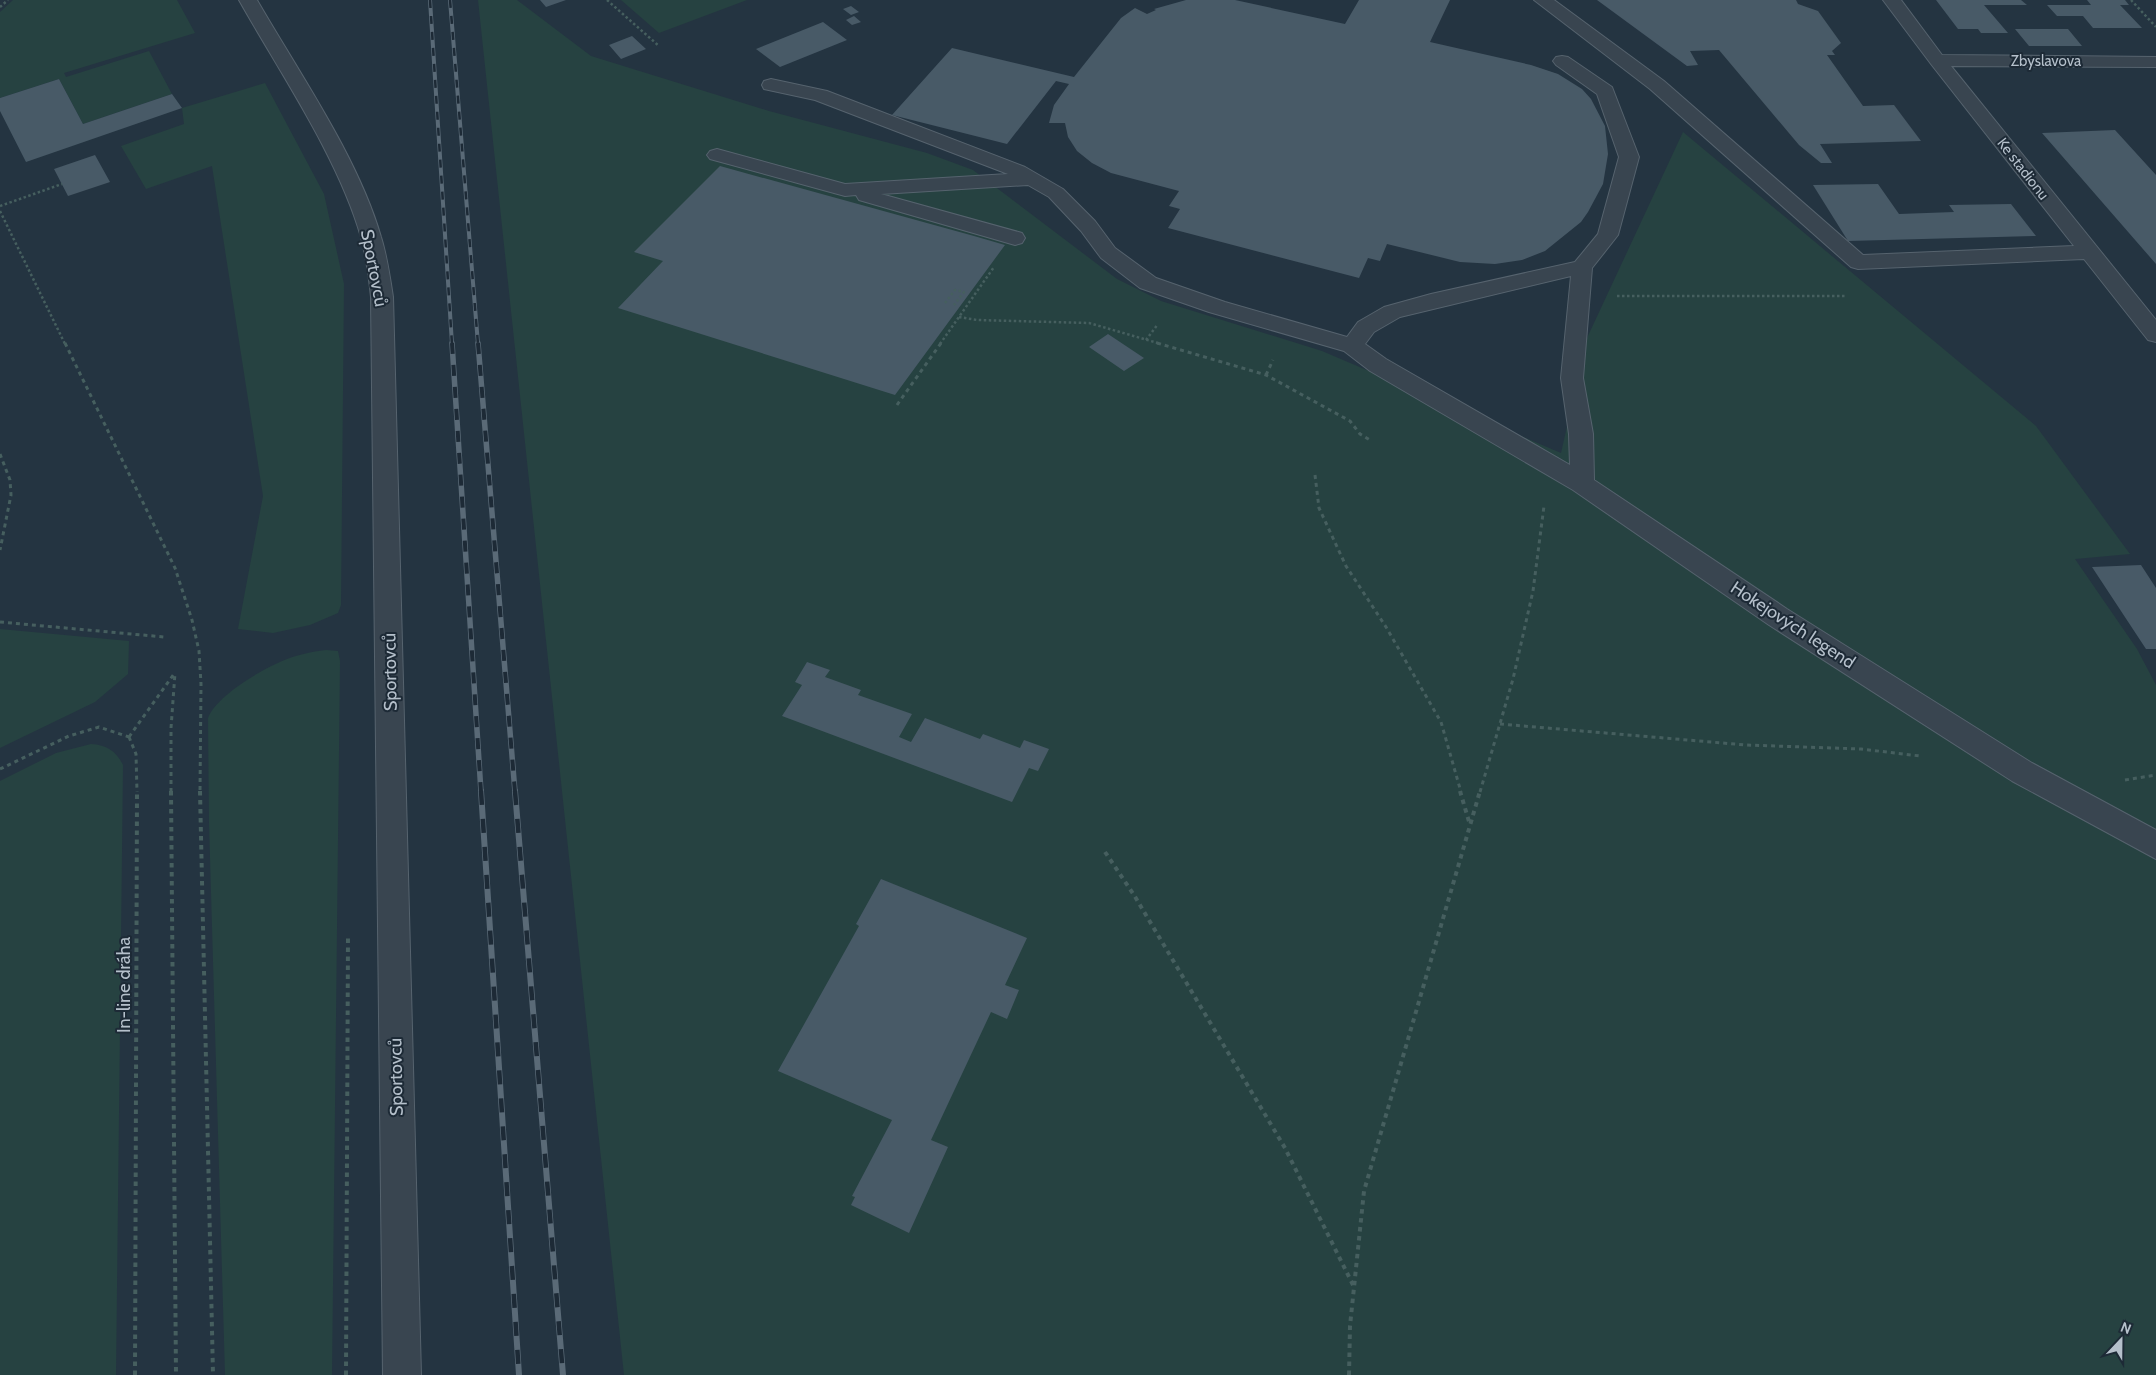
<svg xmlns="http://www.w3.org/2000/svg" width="2156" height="1375" font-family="Cabin,sans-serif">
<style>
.green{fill:#264241}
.building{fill:#485a67}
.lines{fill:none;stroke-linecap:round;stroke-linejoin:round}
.minor-casing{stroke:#56636e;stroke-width:2}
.path-far2{stroke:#465f5f;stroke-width:2.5;stroke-dasharray:2.5 2.5;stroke-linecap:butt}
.path-far1{stroke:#465f5f;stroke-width:3;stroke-dasharray:4 4;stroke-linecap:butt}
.path{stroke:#465f5f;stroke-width:4;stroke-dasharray:4.5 4.5;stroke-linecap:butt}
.minor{fill:#394550;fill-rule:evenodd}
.rail-far2-casing{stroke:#5a6a77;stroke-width:4}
.rail-far1-casing{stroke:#5a6a77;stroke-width:5.5}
.rail-casing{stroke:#5a6a77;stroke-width:6}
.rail-far2{stroke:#1d2a36;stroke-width:2.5;stroke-dasharray:8;stroke-linecap:butt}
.rail-far1{stroke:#1d2a36;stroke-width:4;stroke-dasharray:11;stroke-linecap:butt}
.rail{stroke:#1d2a36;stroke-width:4.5;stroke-dasharray:14;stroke-linecap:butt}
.labels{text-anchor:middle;stroke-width:4;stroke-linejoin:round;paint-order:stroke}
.far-street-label{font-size:15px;fill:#b5c0cb;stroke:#1d2a36}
.street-label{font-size:18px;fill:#b5c0cb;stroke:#1d2a36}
</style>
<rect width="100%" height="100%" fill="#243441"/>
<!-- green -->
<path class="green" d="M13,0H177L195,33L64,73L66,77L149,51L172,94L83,124L59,79L0,98V12Z
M478,0H517L591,56L769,111L927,153L973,170L1117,279L1161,301L1322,351L1561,453L1587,338L1683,132L2036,426L2130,554L2075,559L2137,649L2156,685V1375H624Z
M621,0H747L659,33Z
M265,83L324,194L344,284L341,605L338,613L310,625L273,633L238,629L263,496L212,166L146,189L121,146L184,124L182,108Z
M0,629L129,641L128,674L95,702L0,748Z
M326,650L338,651L340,661L332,1375H225L209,823L208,718C217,694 271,663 296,656C306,653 316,651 326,650Z
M91,744C107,745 116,751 123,765L116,1375H0V781L56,753Z"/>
<!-- building -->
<path class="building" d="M540,0H566L546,7Z
M1186,0H1235L1345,24L1359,0H1450L1430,42L1531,65L1558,74L1582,89L1591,99L1605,126L1608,154L1603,184L1588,212L1581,222L1545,251L1522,260L1495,264L1460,262L1387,244L1380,261L1368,258L1359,278L1168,228L1180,209L1169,206L1179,191L1111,173L1092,163L1077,151L1068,137L1065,123H1049L1054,105L1069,84L1056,81L1007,144L892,115L952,48L1074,77L1121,18L1135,8L1147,14L1156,10L1154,9Z
M1597,0H1796L1798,4L1818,11L1841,43L1832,51L1835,55H1827L1863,106L1894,105L1921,141L1820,144L1832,163H1821L1799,145L1719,50L1690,51L1698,65L1687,66Z
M1936,0H2021L2027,5H1984L2008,33H1981L1978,29H1958Z
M2087,0H2125L2129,5H2120L2142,28H2093L2083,16H2057L2047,5H2091Z
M851,6L859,12L851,15L843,9Z
M854,16L861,22L852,25L846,20Z
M823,22L847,40L780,67L756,49Z
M2015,29H2068L2082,46H2029Z
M632,36L646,49L621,59L609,45Z
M59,79L83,124L172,94L182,108L26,162L0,111V98Z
M2115,130L2156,175V264L2042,133Z
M95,155L110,182L68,196L54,169Z
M720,166L974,236L1005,245L895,395L618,308L663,261L634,252Z
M1878,184L1899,214L1954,212L1949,205L2011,204L2036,236L1848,241L1813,185Z
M1108,334L1144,358L1124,371L1089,347Z
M2141,565L2156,588V649H2146L2092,567Z
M807,662L830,670L825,677L861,690L858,695L912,714L899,737L911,742L925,718L980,739L983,734L1020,748L1024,740L1049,749L1038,771L1029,768L1012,802L782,716L802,685L795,682Z
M881,879L1027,938L1005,985L1019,990L1007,1019L991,1012L931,1140L948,1147L909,1233L851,1205L855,1197L852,1196L892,1120L778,1071L859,926L856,924Z"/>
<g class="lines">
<!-- minor casing -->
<g class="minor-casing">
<path id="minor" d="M239,0H257C299,73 358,157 381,237C387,256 390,277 393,297L421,1375H383L371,297C369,277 366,257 361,237C338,157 280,73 239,0Z
M1534,0H1554L1664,81L1863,255L2074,246L1931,64L1883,0H1901L1942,55L2156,57V67L1951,66L2156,320V342L2148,340L2084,259L1858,269L1851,267L1650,89Z
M1562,56L1568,57L1612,87L1639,157L1618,235L1592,268L1583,378L1593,434L1594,480L1787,609L2032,763L2156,830V859L2012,781L1769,625L1573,490L1370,371L1344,351L1209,312L1140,288L1101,258L1081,231L1049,197L1028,185L881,194L1022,233L1025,238L1022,243L1015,245L859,200L856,195L845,196L710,159L707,155L710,151L717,149L845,184L1008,174L815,100L764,89L762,85L764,81L771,79L827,91L1025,167L1063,189L1095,221L1115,248L1156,278L1225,302L1347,337L1358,322L1384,307L1431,294L1575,262L1598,234L1619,157L1597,94L1556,65L1553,61L1556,57ZM1571,276L1561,378L1569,434L1570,465L1386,359L1365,344L1374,332L1400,317Z"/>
</g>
<!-- path-far2 -->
<path class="path-far2" d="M607,0L659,46
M2131,0L2156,27
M0,7L8,0
M0,206L62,184
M0,211L65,344
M1617,296H1846
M945,303L955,290L964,292L954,305
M959,317L977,320L1089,323L1161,344
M1146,340L1158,324
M940,344L994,267"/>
<!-- path-far1 -->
<path class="path-far1" d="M65,343L175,568L192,620L199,651L201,684L200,792
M1157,343L1266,375L1350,421L1360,434L1370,440
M1266,375L1273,360
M897,405L941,343
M0,454L10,480L11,495L0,550
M1315,475L1319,508L1346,566L1386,627L1441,722L1461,792
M0,622L164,637
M1500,724L1746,745L1861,749L1920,756
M129,737L136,754L137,792
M129,737L174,674
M0,769L69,736L99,727L129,737
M2125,780L2156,775
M171,792V728L175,673
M1480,792L1513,679L1533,591L1544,506"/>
<!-- path -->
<path class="path" d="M171,791L176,1375
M200,791L213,1375
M1460,791L1470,825
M1105,852L1134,895L1285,1148L1354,1287
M135,1375L137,791
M346,1375L348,936
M1349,1375L1350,1326L1364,1191L1480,791"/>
<!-- minor -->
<use href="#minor" class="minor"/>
<!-- rail-far2 casing -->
<g class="rail-far2-casing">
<path id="rail-far2" d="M430,0L452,344
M450,0L478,344"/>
</g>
<!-- rail-far1 casing -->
<g class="rail-far1-casing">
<path id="rail-far1" d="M452,343L481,792
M478,343L515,792"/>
</g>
<!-- rail casing -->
<g class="rail-casing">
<path id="rail" d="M481,791L519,1375
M515,791L563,1375"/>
</g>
<!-- rail-far2 -->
<use href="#rail-far2" class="rail-far2"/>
<!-- rail-far1 -->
<use href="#rail-far1" class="rail-far1"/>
<!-- rail -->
<use href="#rail" class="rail"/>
</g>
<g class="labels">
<!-- far-street labels -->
<g class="far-street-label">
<text x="2046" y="66">Zbyslavova</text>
<text transform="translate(2023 169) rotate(52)" y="5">Ke stadionu</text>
</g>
<!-- street labels -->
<g class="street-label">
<text transform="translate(374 268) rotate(79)" y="6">Sportovců</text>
<text transform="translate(1793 625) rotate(33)" y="6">Hokejových legend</text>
<text transform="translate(390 672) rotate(-91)" y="6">Sportovců</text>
<text transform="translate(124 985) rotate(-90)" y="6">In-line dráha</text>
<text transform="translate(396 1077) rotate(-91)" y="6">Sportovců</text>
</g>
</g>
<!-- north arrow -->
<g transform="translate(2121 1340) rotate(22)" stroke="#1d2a36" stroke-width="4" paint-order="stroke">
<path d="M0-4L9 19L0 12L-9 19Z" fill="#b5c0cb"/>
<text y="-8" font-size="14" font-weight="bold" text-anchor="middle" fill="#b5c0cb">N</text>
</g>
</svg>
